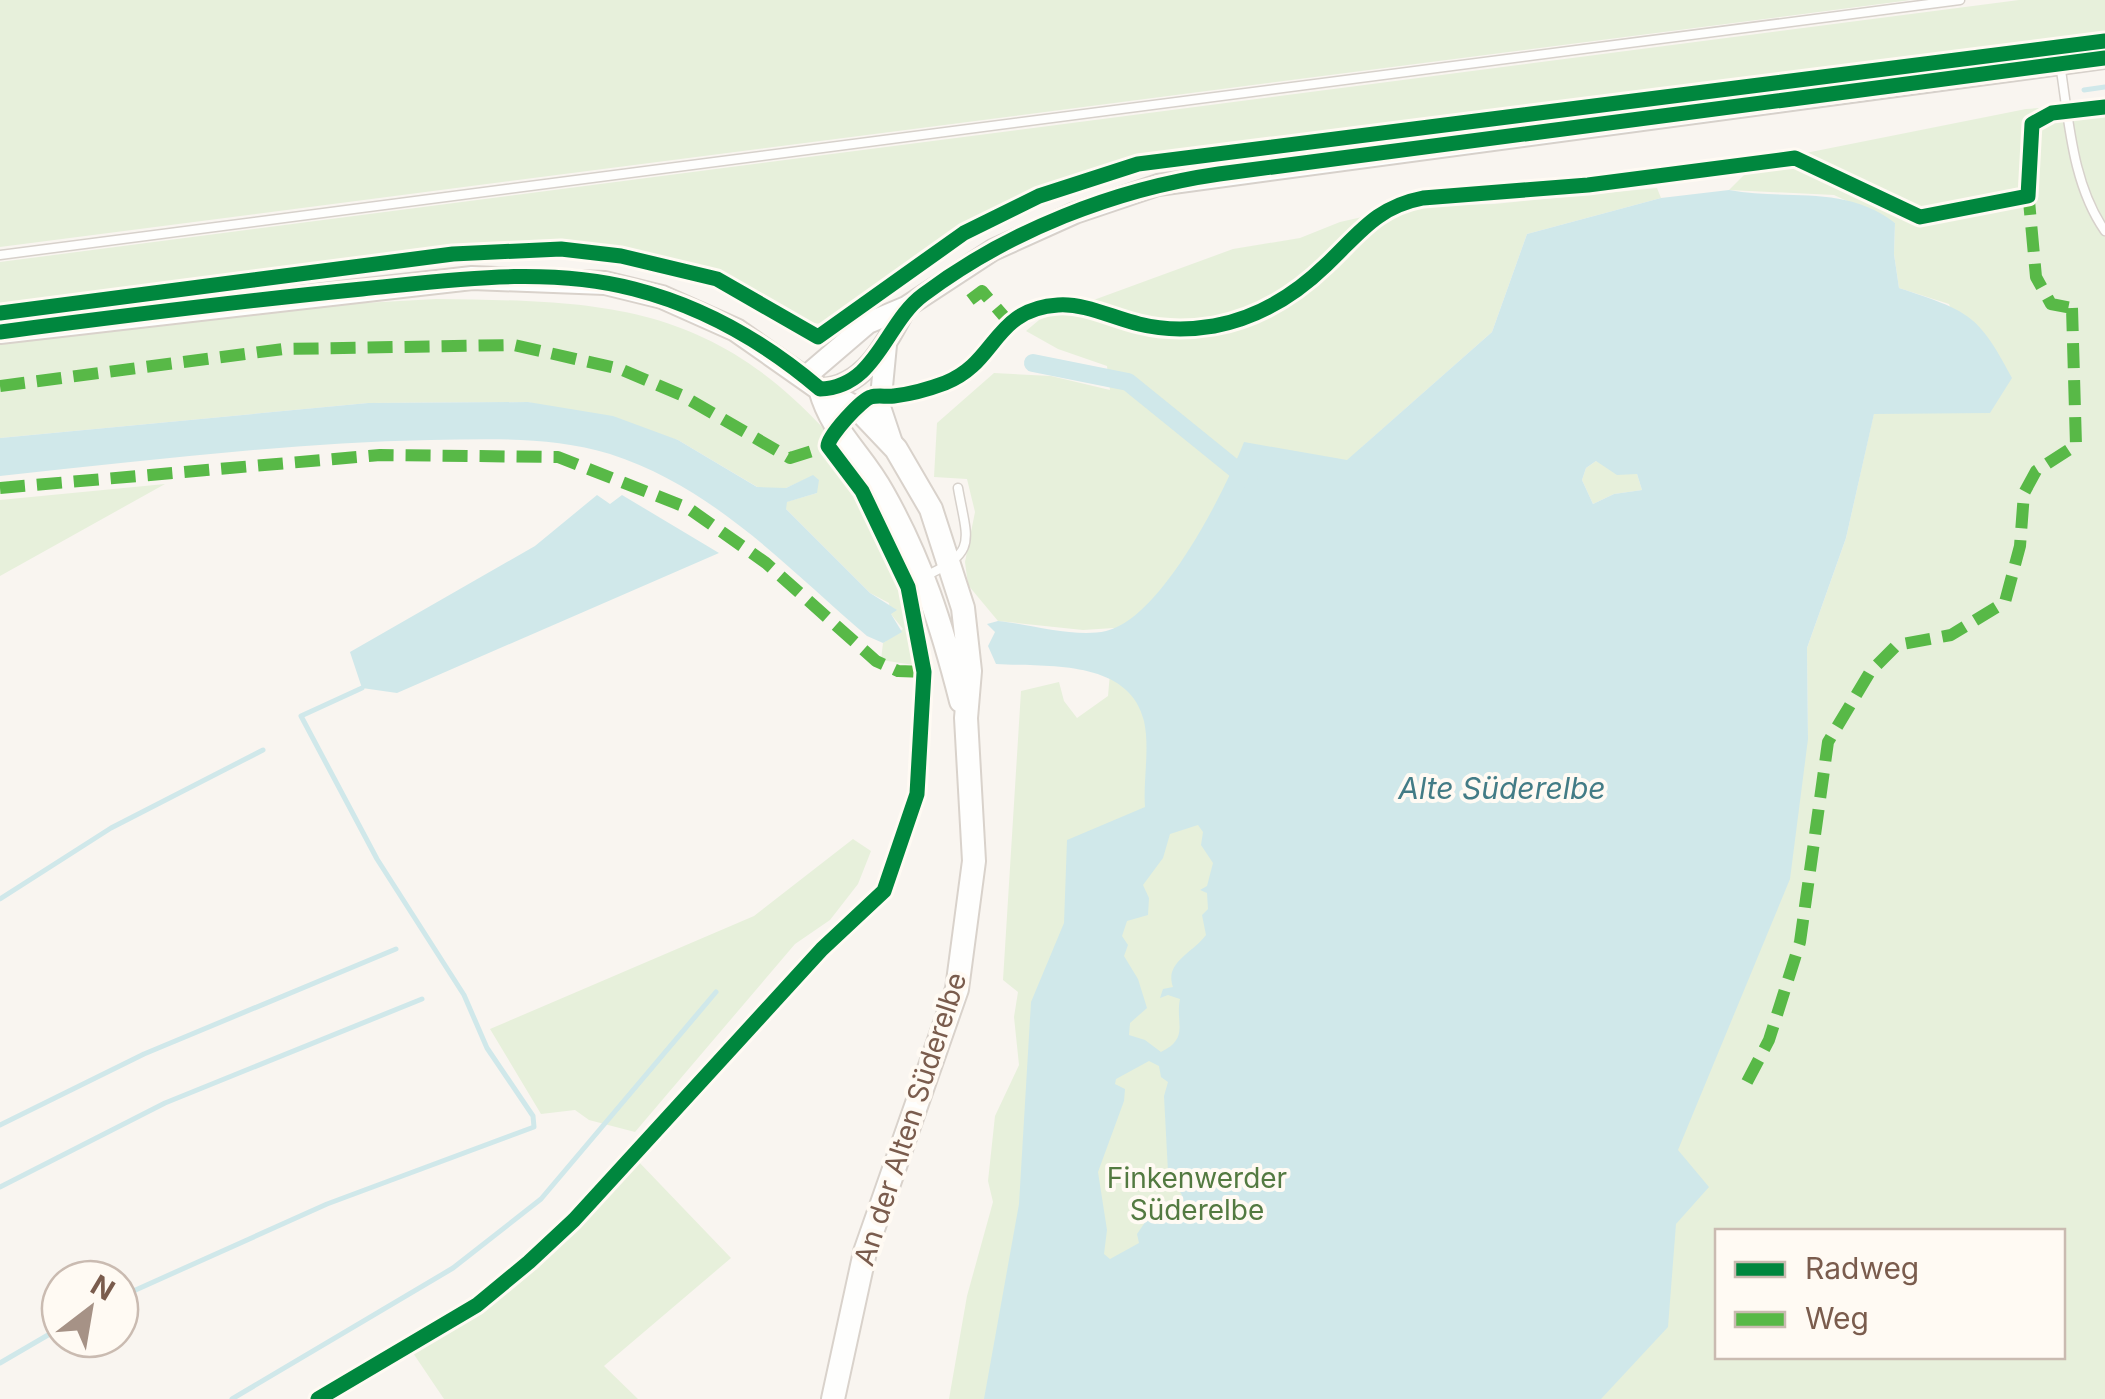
<svg xmlns="http://www.w3.org/2000/svg" width="2105" height="1399" font-family="Inter,sans-serif">
<style>
.green{fill:#e7f0db;fill-rule:evenodd}
.water{fill:#d0e8ea;fill-rule:evenodd}
.lines{fill:none;stroke-linecap:round;stroke-linejoin:round}
.stream{stroke:#d0e8ea;stroke-width:5}
.canal{stroke:#d0e8ea;stroke-width:18}
.service-casing{stroke:#d7d1cb;stroke-width:11}
.tertiary-casing{stroke:#d7d1cb;stroke-width:24}
.secondary-casing{stroke:#d9d2cb;stroke-width:26}
.service{stroke:#fefefd;stroke-width:8}
.tertiary{stroke:#fefefd;stroke-width:20}
.secondary{stroke:#fefefd;stroke-width:22}
.quiet{stroke:#58b947;stroke-width:12;stroke-dasharray:25 12;stroke-linecap:butt}
.cycleway-casing{stroke:#fffaf3;stroke-width:21}
.cycleway{stroke:#00873e;stroke-width:15}
.labels{text-anchor:middle;stroke-width:8;stroke-linejoin:round;paint-order:stroke}
.street-label{font-size:28px;fill:#7a5c4d;stroke:#fffaf3}
.park-label{font-size:28px;fill:#537a41;stroke:#fffaf3}
.water-label{font-size:30px;font-style:italic;fill:#437c86;stroke:#fffaf3}
</style>
<rect width="100%" height="100%" fill="#f9f5f0"/>
<!-- green -->
<path class="green" d="M0,0H1911L0,247Z
M2019,0H2105V36L1126,162C1006,198 929,254 828,324C790,325 758,291 724,277C654,248 572,244 498,244L0,305V262Z
M2105,103V1399H949L967,1296L993,1202L988,1181L995,1116L1019,1065L1014,1017L1018,992L1003,980L1021,691L1059,682L1064,701L1077,718L1108,696L1114,628L1083,630L998,621L968,585L965,562L975,512L967,479L934,477L937,423L994,373L1051,376L1110,390L1107,366L1058,349L1026,331L1039,320L1233,249L1300,238L1340,222L1411,206L1494,204L1657,188L1661,198L1527,234L1492,332L1362,447L1808,739L1807,648L1846,538L1874,413H1990L1949,304L1899,288L1894,254L1895,223L1834,195L1729,190L1756,163L2026,109ZM1718,1232H2062V1356H1718Z
M436,299C598,301 707,302 825,430L822,445C865,511 915,582 914,665L881,660L883,643L903,629L890,613L889,603L870,593L786,509V502L817,493L813,476L786,488H759L678,440L528,402L368,403L0,438V343L293,307Z
M1596,461L1637,474L1642,490L1614,494L1593,504L1582,480L1586,468Z
M165,484L0,576V500Z
M853,839L871,851L858,884L830,920L795,944L635,1132L589,1120L575,1110L541,1114L490,1029L754,916Z
M637,1160L731,1258L604,1366L638,1399H444L413,1353C500,1298 569,1235 637,1160Z"/>
<!-- water -->
<path class="water" d="M1729,190C1787,201 1845,184 1895,223L1894,254L1899,288C1968,311 1978,313 2012,378L1990,413L1874,414L1846,538L1807,648L1808,739L1790,879L1678,1150L1709,1187L1676,1224L1668,1327L1601,1399H984L1019,1204L1031,1002L1064,923L1067,840L1145,807C1143,780 1150,748 1144,721C1129,658 1044,667 996,664L988,646L995,632L987,624L998,621C1030,624 1075,638 1106,631C1161,619 1225,491 1244,442L1347,460L1492,332L1527,234L1661,198ZM1596,461L1617,475L1637,474L1642,490L1614,494L1593,504L1582,480L1586,468ZM1198,825L1203,832L1201,845L1213,863L1207,886L1200,890L1207,893L1208,909L1202,915L1206,935C1193,953 1164,962 1173,987L1163,989L1160,998L1168,995L1180,999C1175,1023 1190,1038 1161,1052L1145,1040L1129,1035L1130,1023L1147,1008L1138,979L1124,956L1128,945L1122,936L1127,921L1148,915L1149,898L1143,885L1163,858L1170,834ZM1149,1061L1159,1066L1161,1077L1168,1082L1164,1096L1168,1172L1182,1195L1154,1209L1137,1234L1139,1243L1110,1259L1104,1254L1107,1230L1098,1172L1124,1101L1125,1089L1115,1084L1116,1079Z
M528,402L613,416L678,440L757,487L786,488L813,475L819,480L817,493L787,502L786,509L870,593L897,610L891,614L902,632L883,643L867,636C786,567 715,488 610,454C551,436 491,439 430,440C286,443 143,461 0,476V438L368,403Z
M597,495L610,504L622,495L719,553L397,693L362,688L350,652L535,546Z"/>
<g class="lines">
<!-- stream -->
<path class="stream" d="M2084,90L2105,87
M0,899L111,828L263,750
M0,1125L144,1054L396,949
M0,1187L165,1103L422,999
M120,1297L327,1204L534,1127L533,1116L487,1048L464,995L377,859L301,716L362,688
M0,1363L60,1328
M232,1399L453,1268L541,1199L716,992"/>
<!-- canal -->
<path class="canal" d="M1033,363L1128,382L1249,480"/>
<!-- service casing -->
<g class="service-casing">
<path id="service" d="M2060,64C2069,120 2072,184 2105,231
M0,255L1960,0
M925,576C979,552 967,540 958,488"/>
</g>
<!-- tertiary casing -->
<g class="tertiary-casing">
<path id="tertiary" d="M886,345L880,407L892,443
M805,377L868,323L906,307L993,250L1075,213L1158,185L2105,58
M820,389C865,388 887,342 906,307"/>
</g>
<!-- secondary casing -->
<g class="secondary-casing">
<path id="secondary" d="M0,332L472,278L605,283L662,297L736,330L820,389L858,409L896,449L931,509L963,608L970,671L966,718L974,861L957,989L865,1252L833,1399
M820,389C832,433 862,454 883,493C921,560 942,626 961,701"/>
</g>
<!-- service -->
<use href="#service" class="service"/>
<!-- tertiary -->
<use href="#tertiary" class="tertiary"/>
<!-- secondary -->
<use href="#secondary" class="secondary"/>
<!-- quiet -->
<path class="quiet" d="M2028,190L2036,277L2051,304L2072,308
M970,300L982,291L1008,321
M0,386L283,349L514,345L620,369L681,395L790,458L828,446
M0,488L380,455L558,457L688,508L766,563L876,661L898,671L924,672
M1747,1082L1769,1040L1800,942L1828,742L1870,672L1897,645L1951,635L2005,602L2020,546L2024,493L2036,471L2076,445L2072,308"/>
<!-- cycleway casing -->
<g class="cycleway-casing">
<path id="cycleway" d="M0,313L453,254L561,249L621,256L717,279L818,337L964,233L1039,196L1138,164L2105,41
M0,332C121,316 241,301 362,289C452,280 546,266 634,289C704,307 766,343 820,389C877,387 885,323 923,295C1008,231 1115,189 1219,174L2105,58
M318,1399L477,1305L529,1262L574,1220L822,949L884,891L917,794L924,672L908,587L862,491L828,446C828,436 862,399 871,397C877,395 887,397 894,396C911,394 929,389 945,383C997,363 993,309 1058,305C1085,303 1113,318 1139,324C1163,330 1190,330 1214,326C1257,318 1295,295 1326,265C1359,234 1376,207 1423,198L1588,185L1795,158L1920,217L2028,196L2032,124L2052,113L2105,107"/>
</g>
<!-- cycleway -->
<use href="#cycleway" class="cycleway"/>
</g>
<g class="labels">
<!-- street labels -->
<g class="street-label">
<text transform="translate(910 1119) rotate(-72)" y="10">An der Alten Süderelbe</text>
</g>
<!-- park labels -->
<g class="park-label">
<text x="1197" y="1188">Finkenwerder<tspan x="1197" dy="32">Süderelbe</tspan></text>
</g>
<!-- water labels -->
<g class="water-label">
<text x="1502" y="799">Alte Süderelbe</text>
</g>
</g>
<!-- legend -->
<rect x="1715" y="1229" width="350" height="130" fill="#fffaf3" stroke="#cabbb1" stroke-width="2.5"/>
<rect x="1735" y="1262" width="50" height="15" fill="#00873e" stroke="#cabbb1" stroke-width="2.5"/>
<text x="1805" y="1279" font-size="30" fill="#7a5c4d">Radweg</text>
<rect x="1735" y="1312" width="50" height="15" fill="#58b947" stroke="#cabbb1" stroke-width="2.5"/>
<text x="1805" y="1329" font-size="30" fill="#7a5c4d">Weg</text>
<!-- north arrow -->
<g transform="translate(90 1309) rotate(31)"><circle r="48" fill="#fffaf3" stroke="#cabbb1" stroke-width="2.5"/>
<path d="M0-8L18 38L0 25L-18 38Z" fill="#a69286"/>
<text y="-15" font-size="28" font-weight="bold" text-anchor="middle" fill="#7a5c4d">N</text>
</g>
</svg>
